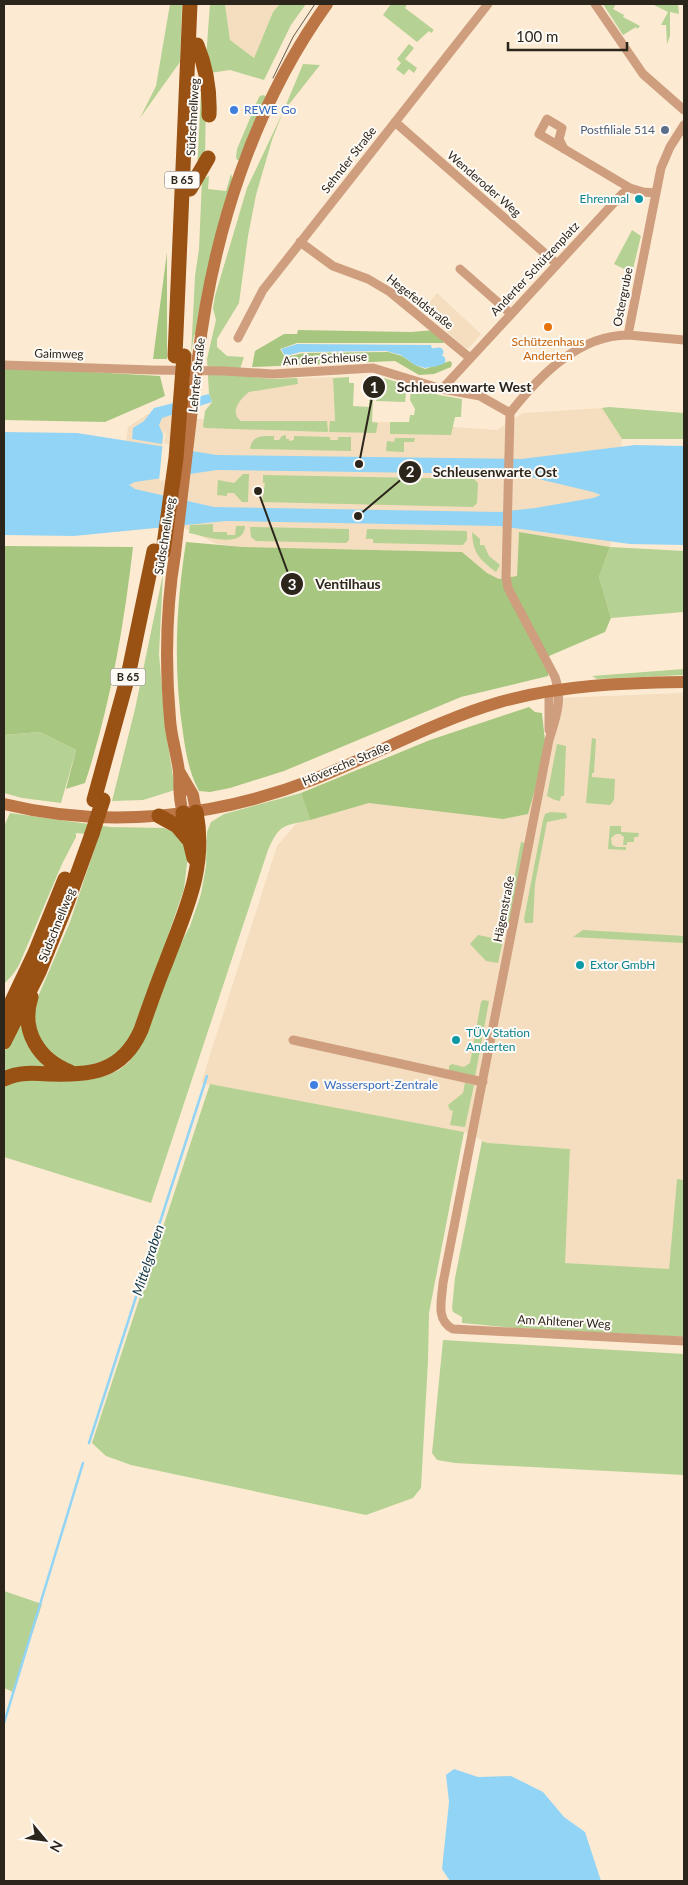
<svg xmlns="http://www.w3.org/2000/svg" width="688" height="1885" font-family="Lato,sans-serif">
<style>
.built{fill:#f4debf}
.green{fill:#b5d193}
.forest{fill:#a7c67f}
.water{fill:#92d4f5;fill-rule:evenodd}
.pier{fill:#fcebd2}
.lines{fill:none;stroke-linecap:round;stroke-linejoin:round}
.stream{stroke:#92d4f5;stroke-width:2.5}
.canal{stroke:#92d4f5;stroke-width:9}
.minor{stroke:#cf9e7f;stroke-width:9}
.secondary{stroke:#bc7545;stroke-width:12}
.trunk{stroke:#9a5114;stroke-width:15}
.tram{stroke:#635a4c;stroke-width:1}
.secondary-bridge{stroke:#bc7545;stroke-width:12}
.trunk-bridge{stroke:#9a5114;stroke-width:15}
.shop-dot{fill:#3f7fe0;stroke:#fefaf5;stroke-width:2}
.service-dot{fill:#5c6f8a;stroke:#fefaf5;stroke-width:2}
.culture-dot{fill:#0f9aa8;stroke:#fefaf5;stroke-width:2}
.food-dot{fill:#e8710a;stroke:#fefaf5;stroke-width:2}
.labels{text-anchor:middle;stroke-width:4;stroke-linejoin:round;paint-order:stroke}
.shield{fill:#fefaf5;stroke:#6a655c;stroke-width:1}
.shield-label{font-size:11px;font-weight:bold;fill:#2b251b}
.shop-label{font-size:12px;fill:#366cbe;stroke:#fefaf5;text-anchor:start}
.street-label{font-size:12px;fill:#2b251b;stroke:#fefaf5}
.service-label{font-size:12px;fill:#4e5e75;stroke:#fefaf5;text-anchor:end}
.culture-label{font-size:12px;fill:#0d838f;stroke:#fefaf5;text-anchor:start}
.food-label{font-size:12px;fill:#c56008;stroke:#fefaf5}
.water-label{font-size:14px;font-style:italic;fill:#103748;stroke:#fefaf5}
.leader{fill:none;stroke:#2b251b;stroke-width:2}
.callout-dot{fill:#2b251b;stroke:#fefaf5;stroke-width:2}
.mark-label{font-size:15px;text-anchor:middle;font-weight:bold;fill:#fff}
.callout-label{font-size:14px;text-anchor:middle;font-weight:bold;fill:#2b251b;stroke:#fefaf5;stroke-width:4;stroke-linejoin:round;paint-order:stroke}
</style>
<rect width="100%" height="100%" fill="#fcebd2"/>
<!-- built -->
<path class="built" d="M225,4H280L273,12L254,58L230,40Z
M437,293L481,334L469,348H465L426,313L421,312Z
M238,375L272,379L333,377L335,421H367L497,430L523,413L602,408L622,439L610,547L519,532L517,576L499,579L487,573L462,552L243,547L217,544L180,526L114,532L128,427L148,414L210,420Z
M684,693V1180L677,1179L669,1270L564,1263L570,1149L488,1143L464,1132L201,1083L277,846L296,824L429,769L550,738L556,698Z"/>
<!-- green -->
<path class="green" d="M170,4H182L180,62L140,118L156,86Z
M210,4H225L230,40L254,58L273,12L280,4H306L291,25L264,80L230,70L210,73L206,58Z
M391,4H407L405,8L434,30L431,33L429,31L417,42L383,15Z
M603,4H616L613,9L624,15L623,17L640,26L637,29L636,27L623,35Z
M652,4H678L679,14L670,12V36L667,44L666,25H661L668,12Z
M409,44L414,48L405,59L417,68L414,73L409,69L404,75L396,69L401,63L397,59Z
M303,64L320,65L283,112L272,140L256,195L248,236L239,303L217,339V347L227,356L244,357L238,375L272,379L297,378L298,384L249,392C240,399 229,412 241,421H327L328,431L327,432L205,428L203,426L205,411L212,402L209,394L207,359L216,320L213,308L215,296L247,188L283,112Z
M202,72L206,97L205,158L197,173Z
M262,95L266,96L239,160H237L236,157L237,149L259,97Z
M231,174L234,182L196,335H194L191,355L195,276L199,249L202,179L209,176L208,189L226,191Z
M632,230L641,236L632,273L614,264Z
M377,376L407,385L405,402L376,401Z
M349,377V383H354L353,406L369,407V400H373L372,422L378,423L376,433L330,432L329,431L330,421H335L333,378Z
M411,386L439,395L462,399L461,417H455L451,435L390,434V422H409L410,415H414L415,409L410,400Z
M609,407L684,413V439H622L602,408Z
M286,435V439H289V441L294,440V436L330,437V440H338V437H351V451L250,449C252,435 262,436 274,436V440H279L282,436Z
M395,438H415L414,442H404V452L386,451L387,441L394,442Z
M243,474H249L248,502H242L234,493H227V496L217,495L218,480L234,483Z
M263,475L474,479L478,483L477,503L473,507L262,502L265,483H263Z
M213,524V532H227V535H235L236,526H245C244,550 204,536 189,533L190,525Z
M250,527L349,529V540L346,543L256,541L251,537Z
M367,529L467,531V540L463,545L373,543V539H366Z
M472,532L480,539V545H484L489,556L500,565L496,572C479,559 473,553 472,532Z
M610,547L684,551V612L611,618L599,577Z
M163,574L159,654L165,725L175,790L143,800L112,801L135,709Z
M684,669V675L597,679L592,676Z
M40,732L76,750L61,803L22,798L4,793V735Z
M592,738L596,739L594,773H592V777L615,779L614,800L610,805L586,803Z
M557,744L566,746L564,796H561L560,801L555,800L547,796Z
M301,793L310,820C284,826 280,823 268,850L151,1203L4,1157V1084L8,1081L105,1076L119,1070L129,1062L141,1045L170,964L190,926L201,894L206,866L207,832L211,822L224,814Z
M550,812L566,813L567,818L547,822L535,884L533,923H525L524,919L543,820L545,814Z
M10,813L110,827L164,828L179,835L188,855L184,889L139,1021L134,1034L113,1058L80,1068L64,1064L37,1038L34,1006L70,922L99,835L76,833V837L62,864L19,965L14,973L4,984V826Z
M610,826H621V832L639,833L638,837H634V842H627V845H623L624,837L620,834H616L611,838L612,845L616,847H626V850L608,849Z
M521,842L525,843L509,926L505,925Z
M583,930L684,936V943L573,937Z
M478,935L503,940L498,963L486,961L470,944Z
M483,1000L489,1001L475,1077L449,1071V1066L452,1064L464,1067L470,1063L481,1002Z
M19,1023L26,1026L54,1067L4,1076V1053Z
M465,1083L474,1085L465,1127L450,1125L453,1111L450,1110L448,1105L463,1093Z
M210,1084L464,1132L429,1313L428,1361L421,1488L413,1498L366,1515L131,1465L106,1456L92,1443Z
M482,1141L488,1143L570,1149L565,1263L669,1269L677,1179L684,1180V1337L516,1328L462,1323V1317L453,1312L452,1308L455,1278Z
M443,1340L684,1354V1475L455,1463L437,1460L432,1453Z
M4,1591L42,1604L13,1692L4,1688Z"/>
<!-- forest -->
<path class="forest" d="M167,252V359H153Z
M298,330L411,332L435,330L444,343H297L280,349L285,357L304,353L388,352L402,356L415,365L425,369L450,361L452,363L451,367L434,374L419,375L395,361L252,367L255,351L284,334H297Z
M4,367L160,376L165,396L105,422L4,420Z
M519,532L610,547L599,577L611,618L605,632L542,659L548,671V676L461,697L284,771L230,788L210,792L199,791C189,772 186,754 183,733C173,668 176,606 186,542L243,547L462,552L487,573L499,579L517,576Z
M4,546L133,547C124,626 110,707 85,783L66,789L76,750L40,732L4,735Z
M529,707L535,712L542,713L546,750L528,814L503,819L369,803L310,820L301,793L430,740Z"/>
<!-- water -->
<path class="water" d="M297,344L431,345L436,366L425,368L415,365L401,355L386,351L301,352L285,356L281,349Z
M209,394L212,402L162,418L159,425L163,435L162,444L132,439L133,428L144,421L154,408Z
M4,432L77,433L217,455L521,459L635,445L684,446V545L630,544L499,526L226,521L74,536L4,535ZM217,470L500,474L530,477L593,492L601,495L593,498L535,508L499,512L214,507L135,489L129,485L135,482Z
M454,1769L478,1777L511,1776L543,1792L564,1817L585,1832L601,1881H450L442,1869L449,1802L446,1775Z"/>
<!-- pier -->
<path class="pier" d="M164,430L166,435L164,443L182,446L179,478L159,481Z"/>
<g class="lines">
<!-- stream -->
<path class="stream" d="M89,1443L207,1076
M4,1723L83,1463"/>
<!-- canal -->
<path class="canal" d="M422,354L439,352
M435,362L441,360"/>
<!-- minor -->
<path class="minor" d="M595,4L643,74L684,110
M395,122L557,264
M564,149L559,139L562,128L547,119L539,134L630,188
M300,242L333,266L368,279L390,292L470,358
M460,269L511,314
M628,335L684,340
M238,338L263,290L488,4
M4,365L152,370L224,371L273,374L373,368L442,389L480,396L510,413
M442,389L622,194L630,188L643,192L655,193
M510,413L506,577L508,588L555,677C563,701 556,717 549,740L443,1283C442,1299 435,1320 453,1329L684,1341
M510,413C539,376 579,335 628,335L661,168L670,147L684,125
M549,730V692
M293,1040L483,1082"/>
<!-- secondary -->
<path class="secondary" d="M198,358C213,233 253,107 327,4
M175,554C166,608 165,663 170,719C171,737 177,754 179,772C180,789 178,796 183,813
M179,771L193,795L196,812
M4,804C106,829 214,818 312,780C375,755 435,721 500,702C560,685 623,683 684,682"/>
<!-- trunk -->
<path class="trunk" d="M197,45C206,67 210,91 209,115
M190,189L208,158
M175,356L190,4
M94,800L128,676L154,551
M183,813L194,858
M159,816L177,826L188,839
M31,997C20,1031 39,1060 70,1072
M4,1018L35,953L65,879
M4,1042L39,972L67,903L92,834
M4,1079C18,1072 34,1073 49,1074C91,1075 122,1073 141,1030C149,1007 157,984 166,962C185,911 207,868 196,812"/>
<!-- tram -->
<path class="tram" d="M273,78L293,37L315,4"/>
<!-- secondary-bridge -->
<path class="secondary-bridge" d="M175,554L198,358"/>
<!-- trunk-bridge -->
<path class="trunk-bridge" d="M163,552L176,458L184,356
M92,834L103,800"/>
</g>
<!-- markers -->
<g class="shop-dot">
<circle cx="234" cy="110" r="5"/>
<circle cx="314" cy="1085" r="5"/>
</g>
<circle class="service-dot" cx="665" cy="130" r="5"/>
<g class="culture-dot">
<circle cx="639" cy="199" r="5"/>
<circle cx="580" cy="965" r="5"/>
<circle cx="456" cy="1040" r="5"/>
</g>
<circle class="food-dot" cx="548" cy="327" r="5"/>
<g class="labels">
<!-- shield labels -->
<g class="shield">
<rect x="164.5" y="171.5" width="35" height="17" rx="4"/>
<rect x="110.5" y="668.5" width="35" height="17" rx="4"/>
</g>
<g class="shield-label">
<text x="182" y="184">B 65</text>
<text x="128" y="681">B 65</text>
</g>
<!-- shop labels -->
<g class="shop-label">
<text x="244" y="114">REWE Go</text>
<text x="324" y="1089">Wassersport-Zentrale</text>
</g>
<!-- street labels -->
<g class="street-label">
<text transform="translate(193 117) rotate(-87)" y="4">Südschnellweg</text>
<text transform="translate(349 160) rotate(-52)" y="4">Sehnder Straße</text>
<text transform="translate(484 184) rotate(41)" y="4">Wenderoder Weg</text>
<text transform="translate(535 269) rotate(-47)" y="4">Anderter Schützenplatz</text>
<text transform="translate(623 297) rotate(-79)" y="4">Ostergrube</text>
<text transform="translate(420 302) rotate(38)" y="4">Hegefeldstraße</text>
<text transform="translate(59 354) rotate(1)" y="4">Gaimweg</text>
<text transform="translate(325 359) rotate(-3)" y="4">An der Schleuse</text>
<text transform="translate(197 375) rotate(-84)" y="4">Lehrter Straße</text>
<text transform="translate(165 536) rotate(-81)" y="4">Südschnellweg</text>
<text transform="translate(346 764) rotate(-23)" y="4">Höversche Straße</text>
<text transform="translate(504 909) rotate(-79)" y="4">Hägenstraße</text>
<text transform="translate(57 925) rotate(-68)" y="4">Südschnellweg</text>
<text transform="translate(564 1322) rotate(3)" y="4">Am Ahltener Weg</text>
</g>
<!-- service labels -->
<g class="service-label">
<text x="655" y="134">Postfiliale 514</text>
</g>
<!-- culture labels -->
<g class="culture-label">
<text x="629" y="203" text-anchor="end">Ehrenmal</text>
<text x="590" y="969">Extor GmbH</text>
<text x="466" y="1037">TÜV Station<tspan x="466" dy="14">Anderten</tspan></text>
</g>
<!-- food labels -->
<g class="food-label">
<text x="548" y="346">Schützenhaus<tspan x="548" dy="14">Anderten</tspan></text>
</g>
<!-- water labels -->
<g class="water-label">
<text transform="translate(148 1260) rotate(-72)" y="5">Mittelgraben</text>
</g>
</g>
<!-- callouts -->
<path class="leader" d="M359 464L374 387M358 516L410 472M258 491L292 584"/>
<g class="callout-dot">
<circle cx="359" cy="464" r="5"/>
<circle cx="358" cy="516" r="5"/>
<circle cx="258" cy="491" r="5"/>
<circle cx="374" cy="387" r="12"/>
<circle cx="410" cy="472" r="12"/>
<circle cx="292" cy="584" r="12"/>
</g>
<g class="mark-label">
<text x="374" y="393">1</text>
<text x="410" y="477">2</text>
<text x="292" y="590">3</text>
</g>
<g class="callout-label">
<text x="464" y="392">Schleusenwarte West</text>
<text x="495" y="477">Schleusenwarte Ost</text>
<text x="348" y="589">Ventilhaus</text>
</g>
<!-- border -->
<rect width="688" height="1885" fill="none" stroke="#2b251b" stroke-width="10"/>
<!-- north arrow -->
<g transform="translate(45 1840) rotate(119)" stroke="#fefaf5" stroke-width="4" paint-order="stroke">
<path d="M0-4L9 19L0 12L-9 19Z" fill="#2b251b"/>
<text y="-8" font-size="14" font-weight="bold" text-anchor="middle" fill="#2b251b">N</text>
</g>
<!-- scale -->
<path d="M508 42v8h119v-8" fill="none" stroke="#2b251b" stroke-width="2.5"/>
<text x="516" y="42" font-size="15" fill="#2b251b" stroke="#fefaf5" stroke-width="4" paint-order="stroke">100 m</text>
</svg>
